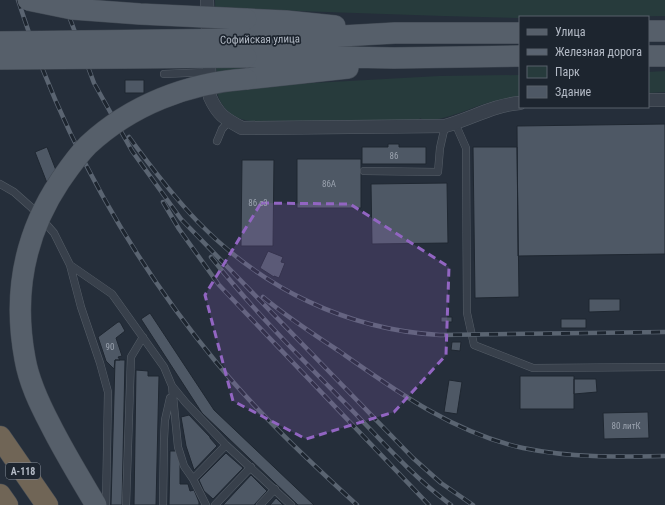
<svg xmlns="http://www.w3.org/2000/svg" width="665" height="505" font-family="'Roboto Condensed',sans-serif">
<style>
.green{fill:#273b3c}
.building{fill:#4e5865;stroke:#1f2731}
.lines{fill:none;stroke-linecap:round;stroke-linejoin:round}
.service-casing{stroke:#565e68;stroke-width:8}
.minor-casing{stroke:#565e68;stroke-width:14}
.primary-casing{stroke:#414953;stroke-width:22}
.motorway-casing{stroke:#434b55;stroke-width:23}
.service{stroke:#38404b;stroke-width:7}
.minor{stroke:#38404b;stroke-width:13}
.primary{stroke:#565f6a;stroke-width:21}
.motorway{stroke:#706556;stroke-width:22}
.rail-casing{stroke:#5a6471;stroke-width:4.5}
.rail{stroke:#1d252f;stroke-width:3;stroke-dasharray:9;stroke-linecap:butt}
.primary-bridge-casing{stroke:#414953;stroke-width:22;stroke-linecap:butt}
.primary-bridge{stroke:#565f6a;stroke-width:21}
.marked{fill:#9265c2;fill-opacity:0.2;stroke:#9265c2;stroke-width:3;stroke-dasharray:8 5;stroke-linejoin:round}
.labels{text-anchor:middle;stroke-width:3.5;stroke-linejoin:round;paint-order:stroke}
.number-label{font-size:9px;fill:#9aa2ae}
.shield{fill:#1d252f;stroke:#878e99;stroke-width:1}
.shield-label{font-size:10px;font-weight:bold;fill:#b4bbc6}
.street-label{font-size:11px;fill:#b4bbc6;stroke:#1d252f}
</style>
<rect width="100%" height="100%" fill="#252e3a"/>
<!-- green -->
<path class="green" d="M215,0H665V16L519,18L443,16L242,9V87L439,76L520,75V96C509,97 498,100 487,103C473,107 430,127 420,118L419,120L252,121C235,120 221,109 217,92Z
M665,71V92L648,93V72Z"/>
<!-- building -->
<path class="building" d="M125,80H144V93H125Z
M665,124V254L518,256L517,126Z
M388,144H399V147H426V164H362V147H388Z
M47,147L59,178L47,183L35,152Z
M473,147H517L519,297L475,298Z
M297,159H361V208H297Z
M242,160H274L273,246H241Z
M447,183L448,243L372,244L371,184Z
M268,251L283,257L281,262L285,263L279,278L274,276V277L260,268Z
M589,299H620V311L589,312Z
M150,313L214,410L314,505H298L202,413L141,319Z
M441,317H452V322H441Z
M561,319H586V328H561Z
M118,322H120L125,331L116,338L122,356L118,357L120,360H115L114,369L106,361L98,337Z
M452,342H461L460,351L451,350Z
M115,360H125L122,505H111Z
M136,370L148,371V376H159L156,505H134Z
M520,376H574V409H520Z
M574,379H596L597,392L574,394Z
M449,380L462,382L457,414L444,412Z
M648,412L649,438L604,439L603,413Z
M189,415L210,437V438L217,446L194,470L186,446L181,417Z
M170,451H177L180,463V484H188L190,491L194,490L199,502V505H169Z
M226,453L243,468L213,499L204,491L199,480Z
M251,475L267,491L254,505H223Z
M276,498L283,505H270Z"/>
<g class="lines">
<!-- service casing -->
<g class="service-casing">
<path id="service" d="M164,74L209,72
M455,123L466,148L467,313L474,345L533,368L665,367
M217,141L222,129L229,121
M364,171L438,172L440,148L445,126
M0,184L14,192L32,208L54,233L70,265L81,307L100,363L108,392L106,505
M70,265L112,294L164,367L172,386L186,403L226,445L291,505
M172,386L178,447L184,466L193,479L206,505
M193,479L226,445
M126,505L131,357L143,337
M163,505L164,439L165,420L170,398
M215,505L251,467
M260,505L275,489"/>
</g>
<!-- minor casing -->
<g class="minor-casing">
<path id="minor" d="M207,0L210,97C218,115 225,119 242,128L445,126C471,119 493,105 520,103
M648,100H665"/>
</g>
<!-- primary casing -->
<g class="primary-casing">
<path id="primary" d="M246,19L286,21L335,26
M648,31H665
M246,39H288L395,33H520
M648,56H665
M246,57L288,56L394,58L520,56
M246,79L348,68"/>
</g>
<!-- motorway casing -->
<g class="motorway-casing">
<path id="motorway" d="M0,437L47,505
M0,495L7,505"/>
</g>
<!-- service -->
<use href="#service" class="service"/>
<!-- minor -->
<use href="#minor" class="minor"/>
<!-- primary -->
<use href="#primary" class="primary"/>
<!-- motorway -->
<use href="#motorway" class="motorway"/>
<!-- rail casing -->
<g class="rail-casing">
<path id="rail" d="M18,0C60,132 128,255 216,362C259,414 308,460 357,505
M63,0L94,83L132,151L181,219L413,458L441,483L473,505
M129,137C151,167 173,196 198,222C262,288 347,330 440,335L665,332
M163,202L179,229L219,285L429,505
M211,257C252,309 299,356 346,404C380,439 412,476 451,505
M263,297C287,317 313,334 339,351C396,391 454,433 523,448C572,458 616,457 665,456"/>
</g>
<!-- rail -->
<use href="#rail" class="rail"/>
<!-- primary-bridge casing -->
<g class="primary-bridge-casing">
<path id="primary-bridge" d="M28,0L72,9L140,14L246,19
M0,42L246,39
M0,59L246,57
M96,505C80,478 64,452 50,424C39,403 29,382 25,359C13,295 24,235 60,181C69,168 77,156 88,145C131,105 188,83 246,79"/>
</g>
<!-- primary-bridge -->
<use href="#primary-bridge" class="primary-bridge"/>
</g>
<!-- marked area -->
<path class="marked" d="M261,203L350,204L449,267L446,355L394,412L306,439L233,401L205,295Z"/>
<g class="labels">
<!-- number labels -->
<g class="number-label">
<text x="394" y="159">86</text>
<text x="329" y="187">86А</text>
<text x="258" y="206">86 с3</text>
<text x="110" y="350">90</text>
<text x="626" y="429">80 литК</text>
</g>
<!-- shield labels -->
<rect class="shield" x="6" y="463" width="34" height="16" rx="3"/>
<g class="shield-label">
<text x="23" y="475">А-118</text>
</g>
<!-- street labels -->
<g class="street-label">
<text transform="translate(260 39) rotate(-1)" y="4">Софийская улица</text>
</g>
</g>
<!-- legend -->
<rect x="519" y="16" width="130" height="92" fill="#1d252f" stroke="#59616b"/>
<rect x="527" y="29" width="20" height="6" fill="#565f6a" stroke="#59616b"/>
<text x="555" y="36" font-size="12" fill="#b4bbc6">Улица</text>
<rect x="527" y="49" width="20" height="6" fill="#5a6471" stroke="#59616b"/>
<text x="555" y="56" font-size="12" fill="#b4bbc6">Железная дорога</text>
<rect x="527" y="66" width="20" height="12" fill="#273b3c" stroke="#59616b"/>
<text x="555" y="76" font-size="12" fill="#b4bbc6">Парк</text>
<rect x="527" y="86" width="20" height="12" fill="#4e5865" stroke="#59616b"/>
<text x="555" y="96" font-size="12" fill="#b4bbc6">Здание</text>
</svg>
